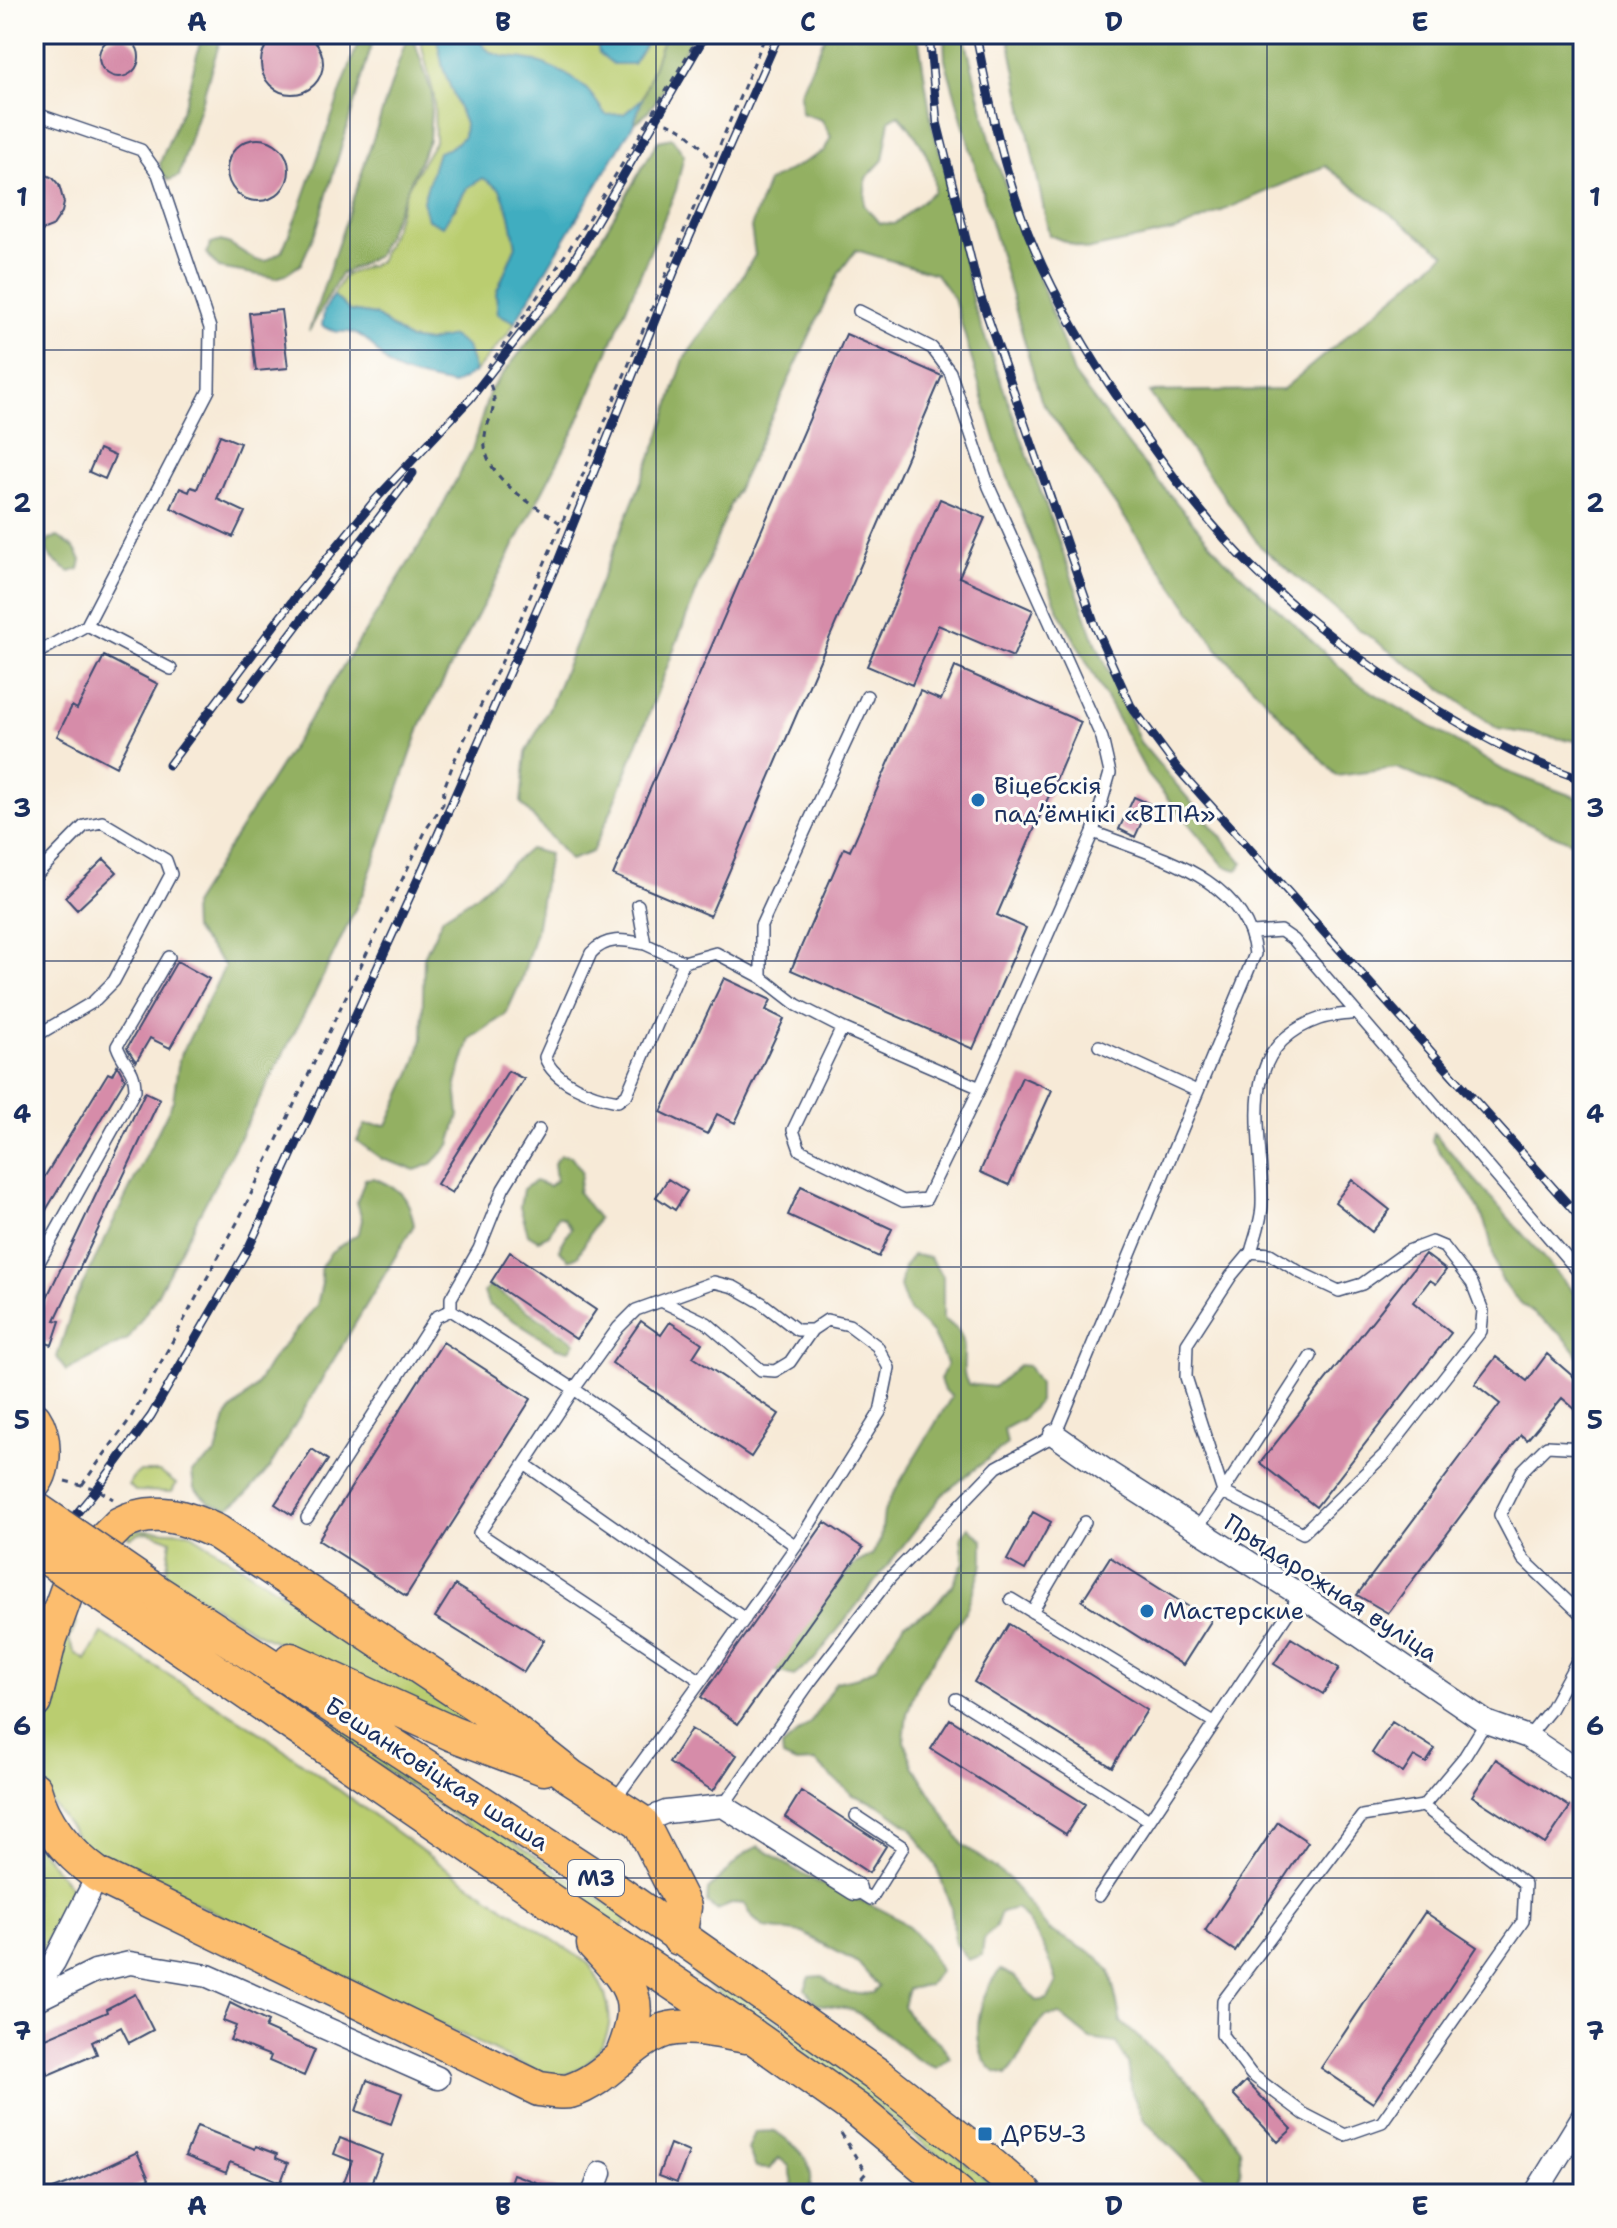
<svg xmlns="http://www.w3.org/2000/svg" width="1617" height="2228" font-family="'Shantell Sans',sans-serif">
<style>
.green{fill:#bacd70;stroke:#6a7e67;stroke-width:2}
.forest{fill:#93b062;stroke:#577060;stroke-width:2;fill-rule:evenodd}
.water{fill:#41adc0;stroke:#2e6e8f;stroke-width:2}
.building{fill:#d68ca9}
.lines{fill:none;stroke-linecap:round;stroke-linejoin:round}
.lane-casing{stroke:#3c4b70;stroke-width:14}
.street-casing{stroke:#3c4b70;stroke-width:25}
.primary-casing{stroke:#3c4b70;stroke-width:37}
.path{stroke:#3c4b70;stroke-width:3;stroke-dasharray:6 6;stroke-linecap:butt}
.lane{stroke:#fff;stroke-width:11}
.street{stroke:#fff;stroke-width:22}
.primary{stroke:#fcbd6e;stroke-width:34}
.rail-casing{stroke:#1b2f5e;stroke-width:9}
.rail{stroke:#fdfcf7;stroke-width:6;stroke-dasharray:18;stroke-linecap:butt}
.primary-bridge-casing{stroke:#3c4b70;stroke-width:37;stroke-linecap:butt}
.primary-bridge{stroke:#fcbd6e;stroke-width:34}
.grid{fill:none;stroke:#1b2f5e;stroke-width:2;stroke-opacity:0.55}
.poi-dot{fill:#1f6fb2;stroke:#fdfcf7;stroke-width:3}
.labels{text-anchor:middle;stroke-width:6;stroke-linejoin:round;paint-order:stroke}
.shield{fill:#fdfcf7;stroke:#5f6c8c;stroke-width:2}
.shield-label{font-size:22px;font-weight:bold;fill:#1b2f5e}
.poi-label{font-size:24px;fill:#1b2f5e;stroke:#fdfcf7;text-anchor:start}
.street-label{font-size:24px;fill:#1b2f5e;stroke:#fdfcf7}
.neatline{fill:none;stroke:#1b2f5e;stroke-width:3}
.grid-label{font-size:26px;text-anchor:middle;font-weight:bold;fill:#1b2f5e}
</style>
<rect width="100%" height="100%" fill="#fdfcf7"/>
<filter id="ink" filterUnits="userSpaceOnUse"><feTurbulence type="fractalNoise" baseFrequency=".0125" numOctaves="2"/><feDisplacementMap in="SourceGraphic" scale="16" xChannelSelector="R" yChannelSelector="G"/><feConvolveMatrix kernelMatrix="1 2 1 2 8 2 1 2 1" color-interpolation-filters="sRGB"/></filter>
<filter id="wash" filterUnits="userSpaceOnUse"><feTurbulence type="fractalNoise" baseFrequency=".006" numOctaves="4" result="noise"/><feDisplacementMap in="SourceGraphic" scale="32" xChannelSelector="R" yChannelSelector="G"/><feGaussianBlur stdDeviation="1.8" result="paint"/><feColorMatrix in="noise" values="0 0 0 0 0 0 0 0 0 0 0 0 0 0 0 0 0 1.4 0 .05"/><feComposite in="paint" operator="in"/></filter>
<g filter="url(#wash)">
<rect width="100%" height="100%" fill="#f7ead7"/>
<!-- green -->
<path class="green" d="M419,34H436L443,68L465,124L464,136L450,148L438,153L423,201L428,220L455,209L467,188L483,178L500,188L510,215L516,246L496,293L498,313L515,322L507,335L475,372L467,347L408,339L375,315L350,311L333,295L345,275L379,262L394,228L406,190L435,141L434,96Z
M476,34H605L597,43L646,44L649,34H665L642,99L624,114L606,115L582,85L532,60L505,59L483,48Z
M139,1472H160L176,1484L172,1492L135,1491L129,1485L132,1478Z
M132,1529L189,1532L488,1729L480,1737L255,1632L166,1576L171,1540C157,1534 144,1527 131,1538L125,1533Z
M169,1611L628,1918L621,1928L162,1620Z
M72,1617L77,1622L69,1640L75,1653L86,1660L102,1633L264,1735L436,1861L589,1964C605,1989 619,2019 601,2046C594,2057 586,2067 573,2072C566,2075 556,2076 549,2078L85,1848L49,1799L42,1769L46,1716L58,1638Z
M34,1842L72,1889L34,1967Z
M701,1967L856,2076L1005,2194H988L851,2087L695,1976Z"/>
<!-- forest -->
<path class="forest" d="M202,34H222L179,176L169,180L161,173L160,163L186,99Z
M361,34H375L317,228L301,264L285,275L276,278L219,268L206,253L211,244L221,241L230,244L256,260L266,261L282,251L300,208Z
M408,34H416L414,39L432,94L429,140L377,256L341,274L309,331Z
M665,34H693C681,56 656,113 634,123Z
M826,34H918L932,125L952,193L973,304L1093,636L1140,742L1243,863L1237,870L1224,866L1148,775L1058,609L1001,459L954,299L936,274L856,250L839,273L730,505L612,809L592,852L570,860L521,803L526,753L550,706L660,435L684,359L737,285L755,255L751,227L768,182L824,151L831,137L822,120L801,113L800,93ZM899,115C917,135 936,163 934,191L894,224L879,223L864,205L866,178L883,160L890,120Z
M944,34H964L993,151L1074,374L1132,450L1223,558L1357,683L1505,771L1583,800V847L1397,768L1337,776L1220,652L1041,400L945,59Z
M1008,34H1583V742L1498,729L1356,627L1260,546L1149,392L1282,390L1445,254L1325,166L1178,230L1086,250L1049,235Z
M672,138L684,155L676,190L576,427L422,722L363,893L314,995L156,1297L128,1339L66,1371L57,1357L75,1300L173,1101L179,1059L225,966L193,929L192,905L430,529L472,450L490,390L571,289L658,141Z
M58,537L74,548L81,560L79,569L70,572C59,565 40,554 49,539Z
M529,849L549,854L536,931L521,981L506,1014L470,1039L456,1084L459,1115L450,1145L432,1164L415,1170L382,1159L357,1141L365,1125H387L415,1064L422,1039L424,957L443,917L474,897Z
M1434,1133L1583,1303V1364C1566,1327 1527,1317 1506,1286C1490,1263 1495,1252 1487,1229C1477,1197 1451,1168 1432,1141Z
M560,1155L571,1156L582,1171L578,1192L598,1218L578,1256L569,1260L559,1249L571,1228L563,1218L558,1216L549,1235L538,1240L528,1234L520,1207L523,1189L535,1181L549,1186L556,1180L554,1164Z
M374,1178C401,1190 409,1195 414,1225L268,1470L247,1494L228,1508L210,1503L194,1488L192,1472L216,1454L227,1415L254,1389L272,1359L317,1305L322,1283L320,1269L331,1252L359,1233L362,1219L357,1202L365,1179Z
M913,1255L929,1257L943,1276V1319C948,1323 956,1327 959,1332C970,1348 958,1369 968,1384L994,1387L1019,1365L1028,1366L1039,1384V1401L1023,1419L1004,1429L1007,1444L943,1494L815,1659L794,1676L772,1670L828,1595L855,1564L872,1555L881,1539L884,1512L891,1497L952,1396L944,1390L940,1380L947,1364L932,1333L909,1311L900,1287L904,1267Z
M490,1286L575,1342L570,1350L557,1348L488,1304L484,1292Z
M969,1527L983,1540V1564L966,1611L918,1683L907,1714L904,1741L914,1767L963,1845L1007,1877L1049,1930L1098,1957L1110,1972L1121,2022L1204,2096L1240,2148L1241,2170L1234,2187L1220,2189L1197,2172L1144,2120L1132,2093L1128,2063L1116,2043L1090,2039L1060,2015L1046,2016C1027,2033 1024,2059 1006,2075C1002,2073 997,2073 994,2071C966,2049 979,1989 1001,1970L1016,1977L1036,2001L1048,1999L1057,1982C1048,1953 1037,1930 1016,1908L1001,1912L995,1928L984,1938L982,1955L968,1960L955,1943L951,1907L936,1866L911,1828L879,1805L853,1795L815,1762L796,1763L783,1757L782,1747L810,1723L836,1682L858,1677L875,1668L905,1623L930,1610L952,1586L964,1562L961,1537Z
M759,1846C781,1861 804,1877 829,1887C880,1910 915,1915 939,1971L929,1985L908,1989L903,2006C915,2032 939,2033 950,2058L937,2068C905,2059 884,2026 854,2011C844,2006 829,2006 817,2004L805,1989L810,1977L822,1976C841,1994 847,1994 873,1993L879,1987L858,1963L803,1933L765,1928L753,1918L745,1904L734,1903L717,1910L707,1903L708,1890L745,1853Z
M775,2131C797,2146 820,2165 808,2194H770L785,2191L793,2183L789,2166L779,2158L770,2169L756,2168L748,2150L755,2132Z"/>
<!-- water -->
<path class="water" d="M436,34H476C489,61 504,55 530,60C545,63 570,75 582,85C592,93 599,106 606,115L624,114L642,99L634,123L515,322L498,314L496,293L516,246L510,215L500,189L483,178L467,188L443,226L428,220L423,201L438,152L450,148L464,136L465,124L443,68Z
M605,34H649L646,44L633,64H613L599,53L597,43Z
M333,295L350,311L375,315L408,339L427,342L452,336L467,347L475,372L453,385C436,381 406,377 391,367C379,358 371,337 353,333C338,329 341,336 322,326L324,311Z"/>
<g id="blocks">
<!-- building -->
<path class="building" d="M261 63a31 31 0 1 1 62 0a31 31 0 1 1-62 0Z
M99 57a20 20 0 1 1 40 0a20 20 0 1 1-40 0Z
M227 170a31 31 0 1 1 62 0a31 31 0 1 1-62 0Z
M34,169L53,178L59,185L64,203L62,212L52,227L34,234Z
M281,310L288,368L256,371L249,313Z
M846,334L942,376L710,916L613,875Z
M220,435L240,443L217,499L245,512L233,537L171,508L180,488L189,492L191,487L197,489Z
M99,449L115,456L105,479L89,472Z
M940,499L985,518L959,577L1033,610L1013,657L938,625L912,685L867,666Z
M104,656L158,684L116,767L57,736L72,706L77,709Z
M955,667L1081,722L997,915L1026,928L973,1049L791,970L844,848L850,851L920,691L941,700Z
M1134,797L1150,804L1135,837L1119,829Z
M104,859L117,872L77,910L65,897Z
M177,961L209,979L170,1048L150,1038L136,1062L127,1048Z
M724,978L771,1000L766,1010L784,1019L735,1123L717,1114L707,1134L661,1112Z
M117,1065L125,1079L34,1230V1194L108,1073L112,1075Z
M508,1071L524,1079L452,1193L437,1184Z
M1022,1077L1052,1090L1009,1185L980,1172Z
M145,1092L160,1099L55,1320L60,1321L52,1345L34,1339V1312L39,1314Z
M668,1179L687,1191L675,1210L656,1197Z
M1352,1180L1390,1210L1372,1232L1335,1202Z
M801,1186L892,1229L879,1257L788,1215Z
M510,1252L596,1310L576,1339L491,1282Z
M1425,1254L1446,1270L1436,1284L1430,1280L1413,1302L1451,1333L1316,1507L1260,1463Z
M641,1321L661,1335L670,1322L702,1343L693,1357L779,1414L751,1457L612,1363Z
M443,1342L531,1399L406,1596L318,1540Z
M1547,1354L1583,1385V1416L1562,1398L1527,1440L1521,1435L1388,1613L1357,1595L1500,1404L1475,1384L1496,1357L1527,1381Z
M312,1449L328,1460L292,1515L275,1504Z
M1033,1512L1051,1522L1025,1570L1007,1560Z
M825,1522L863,1548L738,1724L701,1697Z
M1110,1557L1211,1621L1183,1665L1082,1601Z
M455,1585L544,1640L524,1672L435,1617Z
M1009,1624L1147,1710L1112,1767L974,1682Z
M1291,1638L1339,1668L1323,1694L1274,1664Z
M950,1719L1085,1804L1066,1834L931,1749Z
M1392,1722L1435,1749L1426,1763L1414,1756L1403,1773L1372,1753Z
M691,1729L737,1755L713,1791L669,1763Z
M1496,1759L1570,1807L1545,1844L1472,1796Z
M801,1791L886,1846L869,1873L785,1817Z
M1278,1822L1308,1842L1235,1951L1205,1931Z
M1425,1912L1477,1947L1373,2103L1321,2068Z
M135,1994L153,2030L129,2043L121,2027L92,2042L97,2054L48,2075L34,2043L107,2012L106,2009Z
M230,2003L268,2022L265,2028L315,2050L304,2076L269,2061L271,2056L230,2040L236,2026L223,2021Z
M367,2080L402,2093L391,2124L356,2111Z
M1246,2081L1292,2129L1278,2142L1233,2094Z
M197,2126L255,2149L256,2146L277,2154L276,2158L288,2163L281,2182L230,2162L226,2173L185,2156Z
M340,2138L382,2155L367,2194H339L352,2161L334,2154Z
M670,2144L689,2152L677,2183L658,2176Z
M137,2152L149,2179L118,2194H40L82,2178Z
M513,2174L562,2192V2194H506Z"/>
</g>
</g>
<g filter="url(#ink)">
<use href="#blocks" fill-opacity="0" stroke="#3c4b70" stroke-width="2"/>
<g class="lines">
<!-- lane casing -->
<g class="lane-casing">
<path id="lane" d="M34,113L141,150L158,174L210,328L209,390L87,625L34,655
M87,625L171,669
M34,877L84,826L102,822L166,860L171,874L114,981L93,1002L39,1034L34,1033
M638,905L645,944L684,962L716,953L761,977L797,1005L842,1028L980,1088
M1253,933L1281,931L1294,940L1583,1277
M645,944C624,940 607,936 591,953L545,1057C553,1082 593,1097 618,1101L627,1094L684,962
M761,977V926L867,696
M842,1028L793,1130L800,1150L903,1201L926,1199L980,1088L1093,832L1110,773L1102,738L989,487L950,372L932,348L859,311
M1099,1046L1197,1091
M1251,1252C1255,1237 1262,1220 1262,1204C1264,1135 1232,1049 1319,1019C1330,1015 1344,1015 1356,1013
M34,1271L135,1090C135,1067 124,1066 117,1046L169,957
M661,1301L707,1323L761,1370L775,1371L790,1362L812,1330
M451,1310V1298L479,1249L503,1189L539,1130
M1583,1448L1547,1446L1522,1471L1500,1515L1523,1559L1583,1616
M526,1465L745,1619
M307,1518L436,1317L451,1310L574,1389L618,1328L636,1310L714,1282L734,1287L762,1303L797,1330H812L827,1320L849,1325L877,1346L889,1368L880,1412L796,1546
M1196,1530L1223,1492L1186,1377L1187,1344L1231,1276L1251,1252L1270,1254L1301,1273L1339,1291L1362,1284L1408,1251L1432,1242L1444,1247L1472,1283L1483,1311L1481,1331L1385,1454L1303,1533L1223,1492L1311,1356
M1011,1599L1214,1722
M1032,1612L1085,1522
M956,1699L1149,1820
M1528,1737L1550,1710L1583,1650
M613,1802L701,1681L479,1533L574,1389L796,1546L701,1681
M723,1806L810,1682L890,1578L997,1467L1055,1435L1255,954C1247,877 1154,856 1093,832
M1423,1806L1362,1816L1223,2001L1222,2035L1251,2074L1304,2114L1345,2135L1382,2122L1523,1921L1525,1884L1423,1806L1465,1756L1486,1722
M855,1889L871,1899L903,1847L856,1816
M1099,1896L1300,1595"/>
</g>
<!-- street casing -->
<g class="street-casing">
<path id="street" d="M1055,1435L1109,1473L1300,1595L1486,1722L1528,1737L1583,1774
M641,1822L666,1812L723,1806L855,1889
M34,1992L54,1962L98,1875
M34,2001L95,1971L130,1963L208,1976L438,2078
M593,2194L601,2173
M1535,2194L1583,2116"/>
</g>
<!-- primary casing -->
<g class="primary-casing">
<path id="primary" d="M34,1419C45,1435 46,1467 34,1483
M149,1587L600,1880L880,2077L970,2147L1025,2194
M132,1614L555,1904L754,2037L857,2110L958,2194
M291,1660L453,1734L544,1768
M34,1702L50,1638L75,1569L120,1524C154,1506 185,1517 217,1532L498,1719L571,1777L641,1822L684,1907L679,1938
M34,1789C44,1826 68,1853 98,1875L539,2089C549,2090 561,2093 570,2091C607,2080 629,2042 665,2030C690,2023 721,2032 746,2036
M594,1944C635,1987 645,2002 621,2059"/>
</g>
<!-- path -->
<path class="path" d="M647,123L700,34
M560,523C532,503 480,477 485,436C486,424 495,411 494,399C493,389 487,379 486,369C545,290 596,208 647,123C674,116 701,141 712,164
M65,1481L97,1489L113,1499
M82,1485L130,1419L238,1221L427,828L443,804L444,788L455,759L504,657L584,472L766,34
M841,2133L866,2173L846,2194"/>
<!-- lane -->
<use href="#lane" class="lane"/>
<!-- street -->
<use href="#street" class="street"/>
<!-- primary -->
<use href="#primary" class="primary"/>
<!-- rail casing -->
<g class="rail-casing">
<path id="rail" d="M929,34L937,122L979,292L1095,626L1131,706L1177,768L1583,1221
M976,34C989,101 1003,169 1028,233C1053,295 1087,353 1125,408C1164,466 1207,524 1258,573C1330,642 1416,702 1505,748C1529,761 1557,770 1583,780
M242,698L413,473
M169,765L297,595L375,500L470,399L561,282L706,34
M34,1565L97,1489L151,1416L250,1245L424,866L559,559L675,270L779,34"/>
</g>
<!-- rail -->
<use href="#rail" class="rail"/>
<!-- primary-bridge casing -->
<g class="primary-bridge-casing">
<path id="primary-bridge" d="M34,1508L149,1587
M34,1549L132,1614"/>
</g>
<!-- primary-bridge -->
<use href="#primary-bridge" class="primary-bridge"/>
</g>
</g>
<!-- grid -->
<path class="grid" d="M350,34V2194M656,34V2194M961,34V2194M1267,34V2194M34,350H1583M34,655H1583M34,961H1583M34,1267H1583M34,1573H1583M34,1878H1583"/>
<!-- markers -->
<g class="poi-dot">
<circle cx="978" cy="800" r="8"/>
<circle cx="1147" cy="1611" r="8"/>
<rect x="977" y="2126" width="16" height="16" rx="4"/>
</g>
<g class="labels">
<!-- shield labels -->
<rect class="shield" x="568" y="1860" width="56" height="36" rx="6"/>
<g class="shield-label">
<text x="596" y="1886">М3</text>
</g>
<!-- poi labels -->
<g class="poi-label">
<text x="994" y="794">Віцебскія<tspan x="994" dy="28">падʼёмнікі «ВІПА»</tspan></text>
<text x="1163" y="1619">Мастерские</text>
<text x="1001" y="2142">ДРБУ-3</text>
</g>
<!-- street labels -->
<g class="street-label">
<text transform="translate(1331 1588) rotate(33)" y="8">Прыдарожная вуліца</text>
<text transform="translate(437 1774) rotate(33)" y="8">Бешанковіцкая шаша</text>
</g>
</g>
<!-- margin -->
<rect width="1617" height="2228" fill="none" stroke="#fdfcf7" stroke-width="88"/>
<rect x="44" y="44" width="1529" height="2140" class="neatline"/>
<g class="grid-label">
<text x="197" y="31">A</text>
<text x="503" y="31">B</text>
<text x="808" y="31">C</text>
<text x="1114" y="31">D</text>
<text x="1420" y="31">E</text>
<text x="22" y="206">1</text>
<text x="1595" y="206">1</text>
<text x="22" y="512">2</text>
<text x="1595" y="512">2</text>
<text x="22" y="817">3</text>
<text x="1595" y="817">3</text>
<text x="22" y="1123">4</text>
<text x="1595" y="1123">4</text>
<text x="22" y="1429">5</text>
<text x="1595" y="1429">5</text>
<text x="22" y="1735">6</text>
<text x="1595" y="1735">6</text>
<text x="22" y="2040">7</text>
<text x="1595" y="2040">7</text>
<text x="197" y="2215">A</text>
<text x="503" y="2215">B</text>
<text x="808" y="2215">C</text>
<text x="1114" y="2215">D</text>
<text x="1420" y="2215">E</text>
</g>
</svg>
